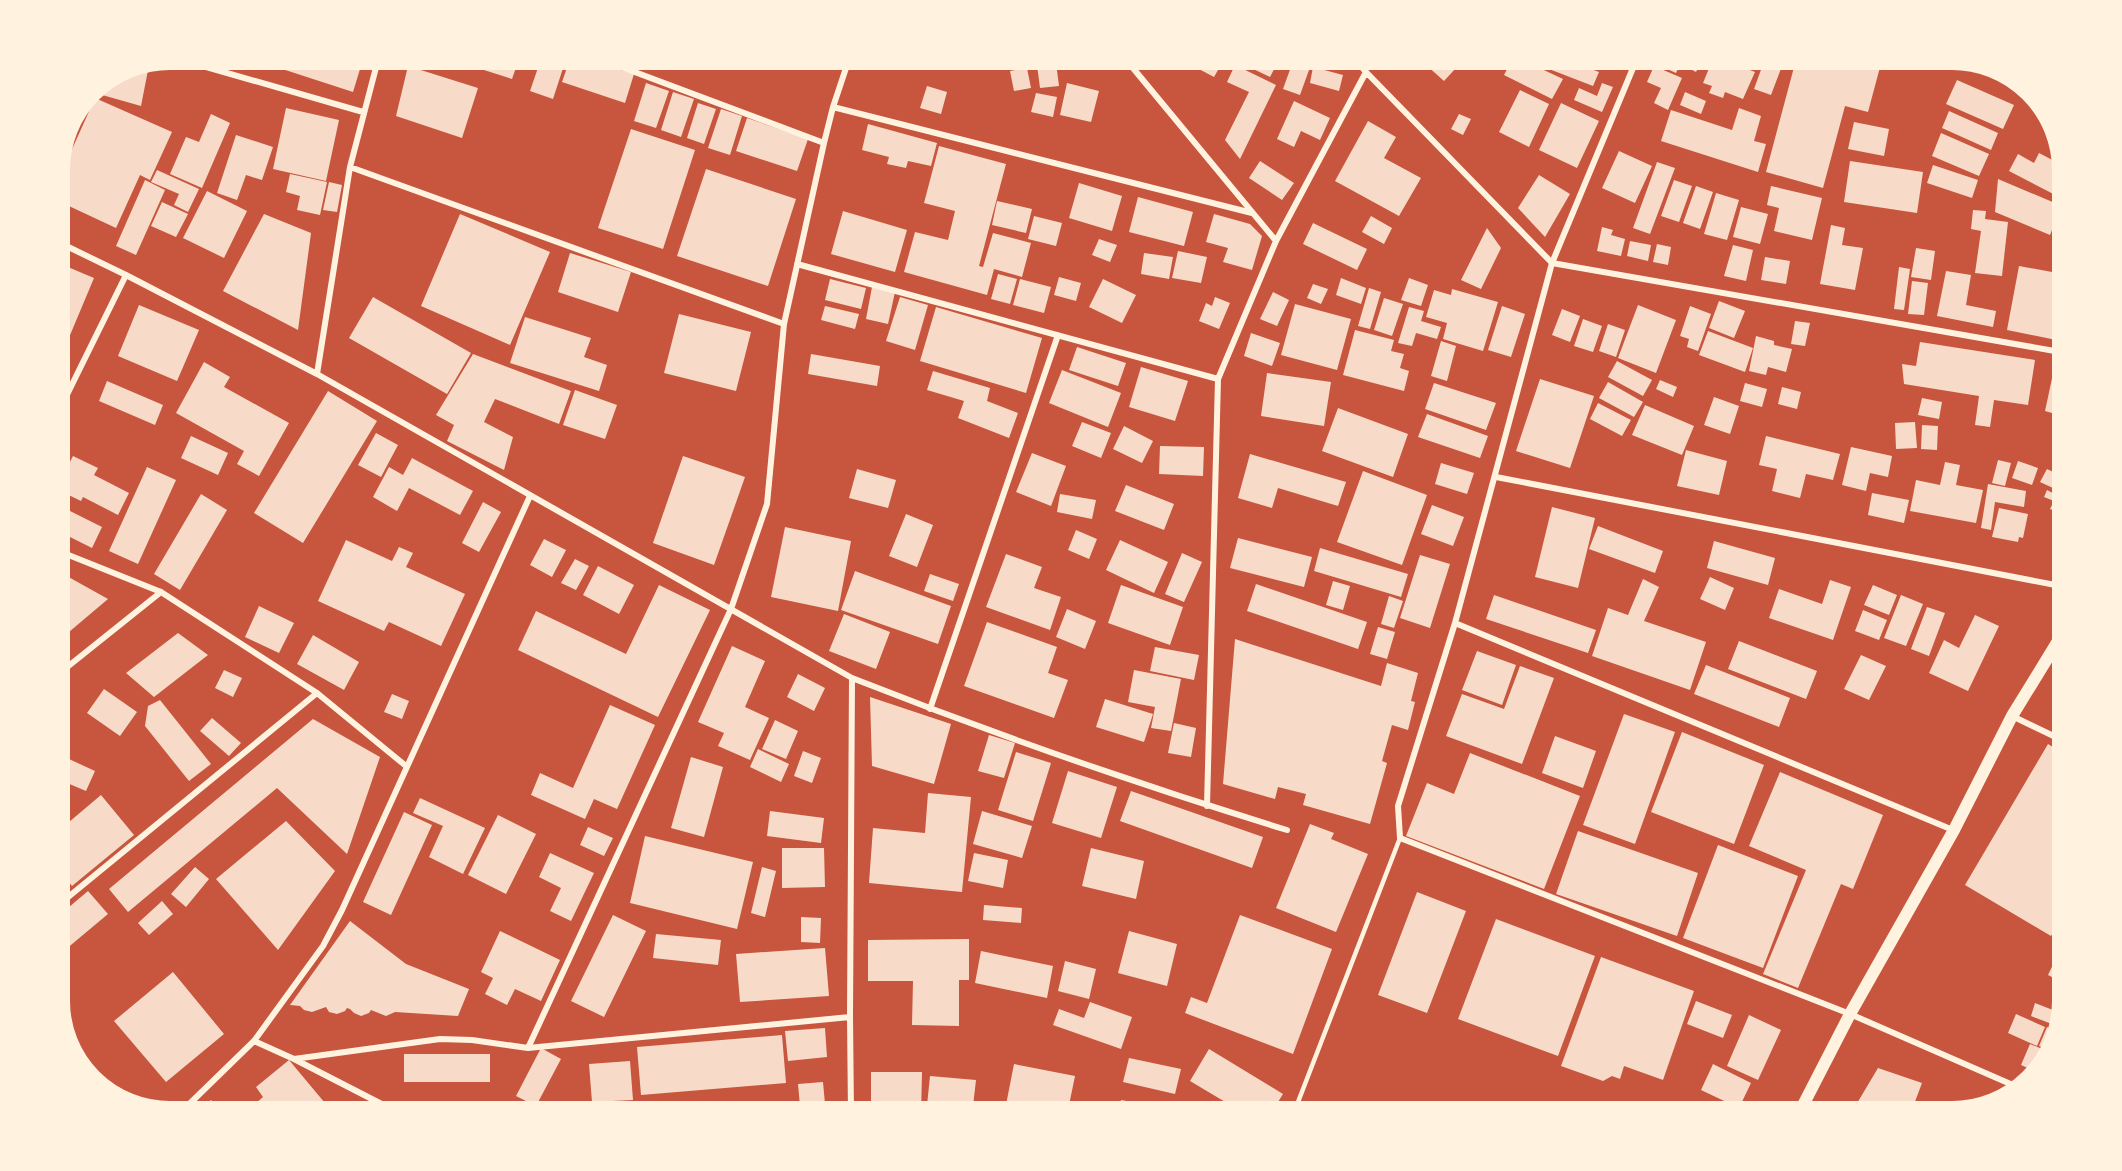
<svg xmlns="http://www.w3.org/2000/svg" width="2122" height="1171" font-family="Mulish,sans-serif">
<style>
.building{fill:#f7dbc8}
.lines{fill:none;stroke-linecap:round;stroke-linejoin:round}
.service{stroke:#fff3e0;stroke-width:4.5}
.minor{stroke:#fff3e0;stroke-width:6}
.tertiary{stroke:#fff3e0;stroke-width:10}
.secondary{stroke:#fff3e0;stroke-width:12}
.rim{fill:none;stroke:#fff3e0;stroke-width:8}
</style>
<rect width="100%" height="100%" fill="#c8553d"/>
<!-- building -->
<path class="building" d="M232,56H268L264,70L231,59Z
M276,56H364L353,92L273,66Z
M420,56H444L442,63Z
M447,56H464L459,68L444,63Z
M471,56H520L512,79L468,65Z
M542,56H567L553,99L530,91Z
M571,56H576L634,74L625,103L562,82Z
M1006,56H1024L1025,65L1008,68Z
M1035,56H1054V58L1035,60Z
M1153,56H1173L1165,70Z
M1174,56H1226L1214,77Z
M1226,56H1281L1270,77Z
M1416,56H1467L1444,81Z
M1514,56L1563,79L1552,99L1504,75Z
M1554,56H1572V62L1599,72L1593,86L1549,69Z
M1587,56H1612L1606,68L1585,59Z
M1660,56H1684L1676,73L1656,64Z
M1686,56H1704L1696,72L1681,64Z
M1714,56L1755,72L1743,99L1725,92L1723,98L1709,93L1712,86L1703,83Z
M1766,56L1785,58L1771,95L1754,89Z
M1797,56H1883L1868,112L1845,106L1823,188L1766,172Z
M150,60L141,106L88,91L126,64Z
M1056,63L1059,86L1040,88L1037,65Z
M1292,64L1309,70L1300,95L1283,89Z
M1235,65L1276,85L1240,159L1225,140L1249,92L1227,82Z
M408,66L478,88L462,138L396,116Z
M1654,66L1682,78L1668,110L1654,103L1661,88L1647,82Z
M1313,67L1343,75L1339,91L1310,83Z
M1027,68L1031,88L1014,91L1010,71Z
M1957,80L2014,105L2003,129L1946,104Z
M646,83L669,91L656,128L634,121Z
M1067,83L1099,91L1091,122L1060,115Z
M1602,83L1613,87L1602,112L1574,100L1579,88L1597,96Z
M927,86L947,92L941,114L920,108Z
M1520,90L1549,104L1529,147L1499,132Z
M673,92L694,99L681,137L661,130Z
M1685,92L1706,101L1701,114L1680,105Z
M1036,93L1057,97L1053,117L1031,112Z
M95,98L172,132L150,180L140,175L116,228L56,200V185Z
M1294,101L1330,118L1320,140L1301,131L1294,147L1277,139Z
M698,103L716,109L704,144L687,138Z
M1561,103L1599,121L1577,168L1539,150Z
M286,108L339,120L326,181L273,169Z
M1739,108L1761,116L1754,141L1766,144L1758,172L1661,141L1671,110L1732,130Z
M721,109L742,116L730,155L708,148Z
M1949,111L1998,133L1991,150L1942,128Z
M211,114L230,123L202,188L170,174L186,137L199,142Z
M1459,114L1471,119L1463,135L1451,129Z
M747,118L808,139L797,171L736,151Z
M1368,121L1396,137L1384,158L1421,178L1399,216L1335,181Z
M1854,122L1889,129L1884,156L1848,149Z
M868,124L937,143L931,166L908,161L906,168L887,164L889,157L862,150Z
M631,129L695,150L663,249L598,228Z
M1941,133L1989,154L1979,176L1932,156Z
M236,135L273,147L262,180L246,175L237,200L217,193Z
M939,146L1006,164L979,266L983,267L993,233L1031,243L1022,277L994,269L987,295L904,272L915,232L948,240L955,211L924,203Z
M1619,151L1652,166L1635,203L1602,188Z
M2039,153L2066,167V198H2061L2009,171L2018,154L2034,163Z
M1260,161L1294,183L1282,200L1249,178Z
M1850,161L1923,172L1917,213L1844,202Z
M1657,162L1675,168L1650,234L1633,228Z
M1933,165L1978,180L1972,198L1927,183Z
M706,169L796,199L768,286L677,256Z
M157,170L199,189L188,212L174,205L179,194L151,182Z
M290,174L327,182L320,215L297,210L300,196L286,192Z
M1539,175L1570,194L1545,237L1518,208Z
M1998,179L2062,206L2050,235L1995,212Z
M145,180L165,190L136,255L116,246Z
M1674,180L1692,186L1679,222L1661,216Z
M329,182L342,185L337,212L323,210Z
M1079,183L1122,196L1112,231L1069,218Z
M1696,186L1713,192L1700,229L1683,223Z
M1771,186L1822,198L1812,240L1774,231L1779,208L1767,205Z
M207,191L247,211L224,258L183,238Z
M1716,193L1739,200L1727,240L1704,234Z
M1138,197L1193,212L1184,246L1129,232Z
M997,201L1032,209L1026,233L992,225Z
M162,202L188,214L176,237L151,226Z
M1741,207L1768,214L1760,244L1733,237Z
M1973,210L1986,211L1985,219L2008,222L2002,276L1975,273L1981,231L1971,229Z
M843,211L907,230L895,272L831,254Z
M264,214L311,233L298,330L223,291Z
M460,214L550,252L510,345L421,306Z
M1214,214L1250,224L1262,236L1252,270L1223,262L1228,248L1206,242Z
M1034,216L1062,223L1056,246L1028,239Z
M1371,216L1392,228L1384,244L1362,232Z
M1313,223L1367,249L1357,270L1303,244Z
M1831,225L1845,228L1842,245L1863,248L1855,290L1820,284Z
M1602,227L1613,230L1611,235L1625,239L1621,256L1597,251Z
M1487,228L1501,248L1481,289L1461,280Z
M1099,239L1117,245L1110,262L1092,255Z
M1630,241L1651,245L1648,261L1627,256Z
M1657,244L1671,247L1668,265L1653,262Z
M1733,245L1753,250L1746,281L1724,276Z
M1916,248L1935,251L1931,280L1911,277Z
M1178,251L1207,257L1201,283L1172,278Z
M570,253L631,272L618,312L558,292Z
M1144,253L1173,257L1169,279L1141,274Z
M2056,253L2066,255V342L2007,330L2019,266L2052,272Z
M1765,257L1790,261L1786,284L1761,280Z
M56,262L94,278L68,340L56,334Z
M1899,267L1910,269L1904,310L1894,309Z
M1946,271L1971,275L1966,305L1996,311L1993,327L1937,316Z
M998,274L1017,279L1010,304L991,299Z
M1059,277L1081,283L1076,301L1054,295Z
M1341,278L1366,288L1361,304L1336,295Z
M1409,278L1428,285L1421,306L1401,300Z
M830,279L866,288L861,309L825,300Z
M1020,279L1051,287L1044,313L1013,305Z
M1103,279L1136,295L1122,323L1089,307Z
M1912,281L1928,283L1924,315L1908,314Z
M1313,284L1328,289L1321,304L1307,298Z
M872,287L895,292L888,324L866,319Z
M1369,288L1381,292L1370,329L1358,326Z
M1452,289L1498,302L1483,351L1443,339L1447,323L1426,317L1434,290L1451,295Z
M1273,292L1289,300L1277,326L1260,319Z
M373,297L471,353L447,394L349,338Z
M900,297L928,305L915,350L886,341Z
M1215,297L1230,303L1219,329L1199,321L1206,303L1212,306Z
M1384,298L1403,304L1392,336L1374,330Z
M1719,301L1745,311L1734,338L1709,328Z
M1295,304L1351,319L1337,370L1281,355Z
M139,305L199,330L177,381L118,356Z
M1638,305L1676,320L1656,373L1618,358Z
M825,306L859,314L855,329L821,320Z
M1502,306L1525,314L1511,357L1488,350Z
M1690,306L1711,314L1698,351L1687,347L1689,339L1680,336Z
M936,307L1042,338L1026,393L920,361Z
M1409,307L1424,311L1421,321L1441,327L1437,339L1416,333L1412,346L1398,343Z
M1562,309L1580,316L1570,342L1552,335Z
M679,314L751,332L736,391L664,373Z
M525,317L591,338L584,357L607,365L599,391L510,363Z
M1583,319L1602,326L1593,352L1574,346Z
M1795,321L1810,323L1805,346L1791,344Z
M1608,324L1625,330L1616,357L1599,351Z
M1355,330L1394,340L1391,351L1404,354L1400,368L1409,371L1404,391L1343,375Z
M1708,331L1753,348L1745,372L1699,355Z
M1251,333L1280,343L1272,366L1244,356Z
M1756,336L1774,341V345L1792,349L1786,372L1768,367L1766,375L1749,371Z
M1441,341L1456,346L1447,381L1431,376Z
M1920,342L2035,360L2028,405L1994,400L1990,427L1975,425L1979,396L1904,384L1902,364L1916,366Z
M1077,347L1126,363L1118,386L1069,370Z
M473,354L571,391L559,424L495,399L484,422L513,437L504,470L447,441L454,425L436,415Z
M811,354L880,366L877,386L808,374Z
M1617,361L1652,380L1643,396L1608,377Z
M204,362L230,377L224,387L289,423L259,476L237,464L244,451L176,413Z
M1141,367L1188,381L1175,421L1129,407Z
M2054,369L2066,372V417L2045,411Z
M1062,370L1121,393L1108,427L1049,403Z
M933,371L990,388L987,401L1018,413L1009,438L958,418L964,401L927,390Z
M1267,373L1331,382L1324,426L1261,416Z
M1540,379L1594,396L1570,468L1516,451Z
M1660,380L1677,387L1673,397L1656,389Z
M107,381L163,405L155,425L99,401Z
M1608,382L1643,402L1634,417L1599,398Z
M1434,383L1496,403L1486,430L1425,409Z
M1745,383L1767,389L1762,407L1740,401Z
M1782,387L1801,392L1797,409L1778,404Z
M575,390L617,405L605,439L563,425Z
M328,391L377,421L303,543L254,513Z
M1714,397L1739,406L1730,434L1704,425Z
M1922,398L1942,402L1939,419L1918,415Z
M1598,403L1631,420L1622,436L1590,419Z
M1645,405L1694,426L1682,455L1632,435Z
M1338,408L1408,434L1393,477L1322,451Z
M1427,414L1488,436L1480,458L1418,437Z
M1082,422L1111,433L1101,458L1072,446Z
M1915,422L1917,448L1896,449L1895,423Z
M1922,425L1938,426L1937,450L1921,449Z
M1124,426L1153,441L1142,463L1113,449Z
M376,433L398,445L381,477L358,465Z
M191,436L228,453L218,475L181,458Z
M1766,436L1840,454L1833,480L1806,474L1800,498L1772,491L1777,469L1759,465Z
M1160,446L1204,447L1203,476L1159,474Z
M1851,447L1892,456L1888,477L1870,473L1866,491L1842,485Z
M1686,450L1727,461L1719,495L1677,486Z
M1032,453L1066,466L1051,506L1016,492Z
M1250,454L1346,482L1338,506L1278,488L1272,508L1238,498Z
M73,456L98,468L94,475L129,493L118,515L83,497L81,501L56,489Z
M683,456L745,477L714,565L653,543Z
M412,458L473,491L460,515L409,488L397,511L373,497L389,467L403,475Z
M1998,460L2011,463L2005,486L1992,483Z
M2018,461L2038,468L2032,485L2012,478Z
M1945,462L1960,465L1956,485L1983,490L1976,523L1910,511L1916,480L1940,485Z
M1441,463L1474,473L1467,494L1435,484Z
M147,467L176,480L138,564L109,551Z
M857,469L896,480L888,508L849,498Z
M2047,469L2066,478V494L2040,482Z
M1363,471L1427,495L1402,565L1337,542Z
M1988,484L2026,491L2024,507L1995,502L1991,530L1981,528Z
M1126,485L1174,504L1164,530L1115,511Z
M2047,490L2066,500L2065,515L2050,509L2054,501L2044,497Z
M1872,493L1909,500L1904,523L1868,515Z
M201,494L227,510L180,590L154,574Z
M1060,494L1096,500L1092,519L1057,512Z
M483,502L501,512L479,552L462,543Z
M56,504L102,527L92,548L56,530Z
M1432,505L1464,517L1453,546L1421,534Z
M1552,507L1595,518L1578,588L1535,577Z
M1999,508L2028,514L2023,538L2019,537L2018,542L1992,537Z
M906,514L933,525L917,567L889,556Z
M1598,526L1663,551L1655,573L1589,549Z
M785,527L851,541L838,611L771,597Z
M1076,530L1097,539L1089,559L1068,550Z
M1238,538L1312,557L1304,587L1230,568Z
M544,539L566,550L552,577L530,565Z
M346,540L392,561L399,547L413,553L406,567L465,594L441,646L389,622L384,631L318,601Z
M1120,540L1168,562L1154,593L1106,570Z
M1714,541L1775,558L1768,585L1707,568Z
M1320,548L1408,574L1401,597L1314,571Z
M1182,553L1202,562L1184,602L1165,594Z
M1006,554L1042,567L1034,588L1061,597L1050,630L986,607Z
M1420,555L1450,564L1430,628L1400,618Z
M575,559L589,566L576,590L561,583Z
M598,566L634,585L619,614L583,595Z
M56,570L108,599L56,643Z
M855,571L951,606L938,644L841,610Z
M930,574L959,584L953,601L924,591Z
M1710,577L1734,588L1725,610L1700,599Z
M1643,579L1659,587L1644,621L1706,642L1690,690L1592,656L1608,608L1628,615Z
M1830,580L1851,587L1833,640L1769,618L1779,589L1822,604Z
M1333,581L1350,586L1343,610L1326,605Z
M1256,584L1367,622L1358,649L1247,611Z
M659,585L710,610L658,717L518,650L536,611L626,654Z
M1121,585L1183,607L1170,645L1108,623Z
M1873,585L1897,595L1889,615L1864,605Z
M1494,595L1596,630L1588,653L1486,619Z
M1901,595L1923,604L1906,646L1884,638Z
M1389,596L1403,601L1394,628L1381,624Z
M259,606L294,623L279,653L245,637Z
M1927,607L1945,613L1929,656L1911,649Z
M1067,609L1096,621L1085,649L1056,637Z
M1863,610L1887,620L1879,640L1855,631Z
M844,614L890,632L876,669L829,651Z
M1975,615L1999,626L1968,691L1929,673L1944,640L1959,648Z
M987,622L1057,647L1048,673L1068,680L1054,718L964,686Z
M1378,627L1395,632L1387,659L1370,654Z
M178,633L208,655L154,697L126,673Z
M313,635L359,662L344,690L297,664Z
M1235,639L1381,686L1387,663L1418,673L1411,701L1415,702L1408,730L1392,725L1382,761L1387,763L1370,824L1303,805L1306,794L1278,787L1275,799L1223,784Z
M1739,641L1817,671L1806,699L1728,669Z
M732,646L765,661L745,707L769,718L750,760L718,746L724,733L698,722Z
M1155,647L1199,655L1194,680L1150,671Z
M1477,651L1516,665L1502,705L1462,690Z
M1861,655L1886,666L1869,700L1844,689Z
M1706,665L1790,698L1779,727L1694,694Z
M1520,666L1554,678L1522,764L1446,736L1462,694L1504,709Z
M224,670L242,678L233,697L215,688Z
M1134,670L1181,679L1171,731L1151,728L1155,707L1128,702Z
M798,674L825,688L814,711L787,697Z
M104,689L137,712L120,736L87,713Z
M392,694L409,701L402,719L384,712Z
M870,697L951,724L934,784L872,766Z
M1105,699L1153,714L1144,742L1096,727Z
M160,700L211,764L189,781L145,726L148,706Z
M610,705L655,725L617,809L594,799L585,819L531,795L540,773L573,788Z
M1624,714L1675,732L1635,844L1583,825Z
M212,718L241,743L229,756L200,731Z
M313,719L380,757L347,854L277,788L128,912L109,889Z
M775,720L798,731L786,759L762,749Z
M1174,723L1196,728L1191,757L1168,753Z
M1682,732L1764,765L1734,844L1651,812Z
M989,735L1015,743L1004,778L978,771Z
M1555,736L1596,751L1583,788L1542,773Z
M2048,744L2066,755V911L2051,936L1965,885Z
M758,749L789,764L781,782L750,767Z
M803,751L821,758L812,783L794,776Z
M1016,752L1051,763L1033,821L998,810Z
M1470,753L1580,796L1544,889L1406,836L1427,783L1454,794Z
M691,757L723,767L704,837L671,828Z
M69,759L95,771L86,791L60,780Z
M1068,771L1117,787L1101,838L1052,823Z
M1780,772L1883,815L1853,889L1841,884L1798,988L1763,974L1806,870L1749,846Z
M1131,791L1263,837L1252,868L1120,821Z
M928,793L971,797L962,892L869,883L873,828L925,833Z
M101,795L134,835L72,886L56,866V833Z
M420,798L485,828L463,874L429,857L443,826L413,813Z
M56,811L66,823L56,831Z
M770,811L824,818L821,843L767,836Z
M982,811L1032,826L1022,858L973,844Z
M404,812L432,825L391,915L363,902Z
M498,815L536,834L506,894L468,875Z
M286,821L335,871L278,950L216,879Z
M1310,824L1334,833L1331,839L1368,854L1336,932L1276,908Z
M588,827L613,838L604,856L580,845Z
M1578,831L1698,873L1677,936L1556,894Z
M645,836L753,862L737,929L630,903Z
M1718,845L1798,876L1763,968L1683,938Z
M782,848H824L825,887L782,888Z
M1091,848L1144,861L1136,899L1082,886Z
M550,853L594,873L571,921L550,911L561,888L539,877Z
M974,853L1008,860L1003,888L968,881Z
M195,867L209,879L186,907L171,894Z
M762,867L776,871L765,917L751,913Z
M88,891L108,914L59,955L56,951V918Z
M1417,892L1466,911L1427,1013L1378,995Z
M162,901L173,914L149,935L138,923Z
M984,905L1022,908L1021,923L983,920Z
M613,915L646,931L604,1017L571,1001Z
M1240,915L1332,949L1293,1054L1185,1013L1191,997L1207,1003Z
M801,917L821,918L820,943L801,942Z
M1496,919L1595,956L1558,1056L1458,1019Z
M350,921L406,964L469,989L458,1016L395,1012L386,1016L371,1010L369,1013L361,1016L354,1013L350,1009L347,1008L345,1011L337,1014L329,1012L326,1007L312,1012L304,1010L300,1006L290,1005Z
M500,931L560,960L541,1001L515,989L507,1005L485,994L493,978L481,972Z
M1129,931L1177,944L1167,986L1118,973Z
M656,934L721,940L718,965L653,958Z
M969,939V980H959V1026L912,1025L913,981H868V940Z
M2062,946L2066,948V984L2048,975Z
M825,948L829,996L740,1002L736,954Z
M981,951L1053,966L1047,998L975,983Z
M1601,957L1694,991L1663,1080L1624,1066L1620,1079L1612,1076L1603,1081L1561,1066Z
M1065,961L1096,969L1089,999L1058,991Z
M173,972L224,1034L166,1082L114,1021Z
M1696,1001L1732,1015L1723,1038L1687,1024Z
M1090,1002L1132,1017L1121,1049L1053,1025L1059,1009L1084,1018Z
M2035,1003L2063,1014L2060,1027L2031,1016Z
M2016,1014L2045,1027L2037,1046L2008,1033Z
M1749,1015L1781,1030L1758,1080L1727,1066Z
M2047,1027L2059,1032L2055,1052L2039,1046Z
M825,1028L827,1057L788,1061L785,1031Z
M782,1035L786,1083L641,1095L637,1047Z
M2030,1044L2052,1053L2037,1072L2021,1065Z
M541,1048L561,1059L536,1106L516,1096Z
M1209,1049L1283,1094L1270,1115H1247L1190,1081Z
M404,1054H490V1082H404Z
M1129,1058L1181,1069L1175,1094L1123,1082Z
M289,1060L335,1115H224L239,1103L246,1112L263,1097L256,1087Z
M630,1061L633,1100L592,1102L589,1064Z
M1014,1064L1075,1076L1067,1115H1004Z
M1713,1064L1751,1083L1739,1108L1701,1090Z
M1878,1068L1922,1083L1910,1115H1850Z
M871,1072H922L921,1115H871Z
M930,1076L976,1080L972,1115H926Z
M823,1082L825,1104L800,1106L798,1084Z
M211,1100L224,1115H192Z
M1121,1100L1171,1109L1169,1115H1118Z
M792,1105L793,1115H702V1112Z
M1682,1105L1705,1115H1678Z
M825,1111L826,1115H794V1114Z"/>
<g class="lines">
<!-- service -->
<path class="service" d="M1293,1115L1400,838"/>
<!-- minor -->
<path class="minor" d="M168,56L363,112
M592,56L824,143
M1123,56L1276,241
M1352,56L1366,72L1552,263L2066,353
M1638,56L1552,263L1455,623L1398,806L1400,838L1850,1014L2022,1089
M833,107L1252,213
M350,167L784,324
M56,241L126,275L317,374L852,678C994,734 1140,785 1287,830
M797,264L1218,379
M317,374L350,167L379,56
M56,417L126,275
M1496,477L2066,587
M56,550L161,592L317,693L406,766
M1455,623L1953,830
M56,676L161,592
M930,709L1058,335
M2012,716L2066,742
M1207,806L1218,379L1276,241L1366,72
M56,907L317,693
M254,1041L294,1059L403,1115
M528,1048L731,609L767,504L784,324L824,143L833,107L850,56
M294,1059L440,1039L472,1040L528,1048L850,1017
M178,1115L254,1041L323,946L342,910L530,496
M851,1115L850,1017L852,678"/>
<!-- tertiary -->
<path class="tertiary" d="M1970,60L2024,86"/>
<!-- secondary -->
<path class="secondary" d="M1798,1115L1850,1014L1954,830L2012,716L2066,628"/>
</g>
<!-- crop -->
<path d="M0 0H2122V1171H0ZM170 66H1952A104 104 0 0 1 2056 170V1001A104 104 0 0 1 1952 1105H170A104 104 0 0 1 66 1001V170A104 104 0 0 1 170 66Z" fill="#fff3e0" fill-rule="evenodd"/>
<path class="rim" d="M170 66H1952A104 104 0 0 1 2056 170V1001A104 104 0 0 1 1952 1105H170A104 104 0 0 1 66 1001V170A104 104 0 0 1 170 66Z"/>
</svg>
